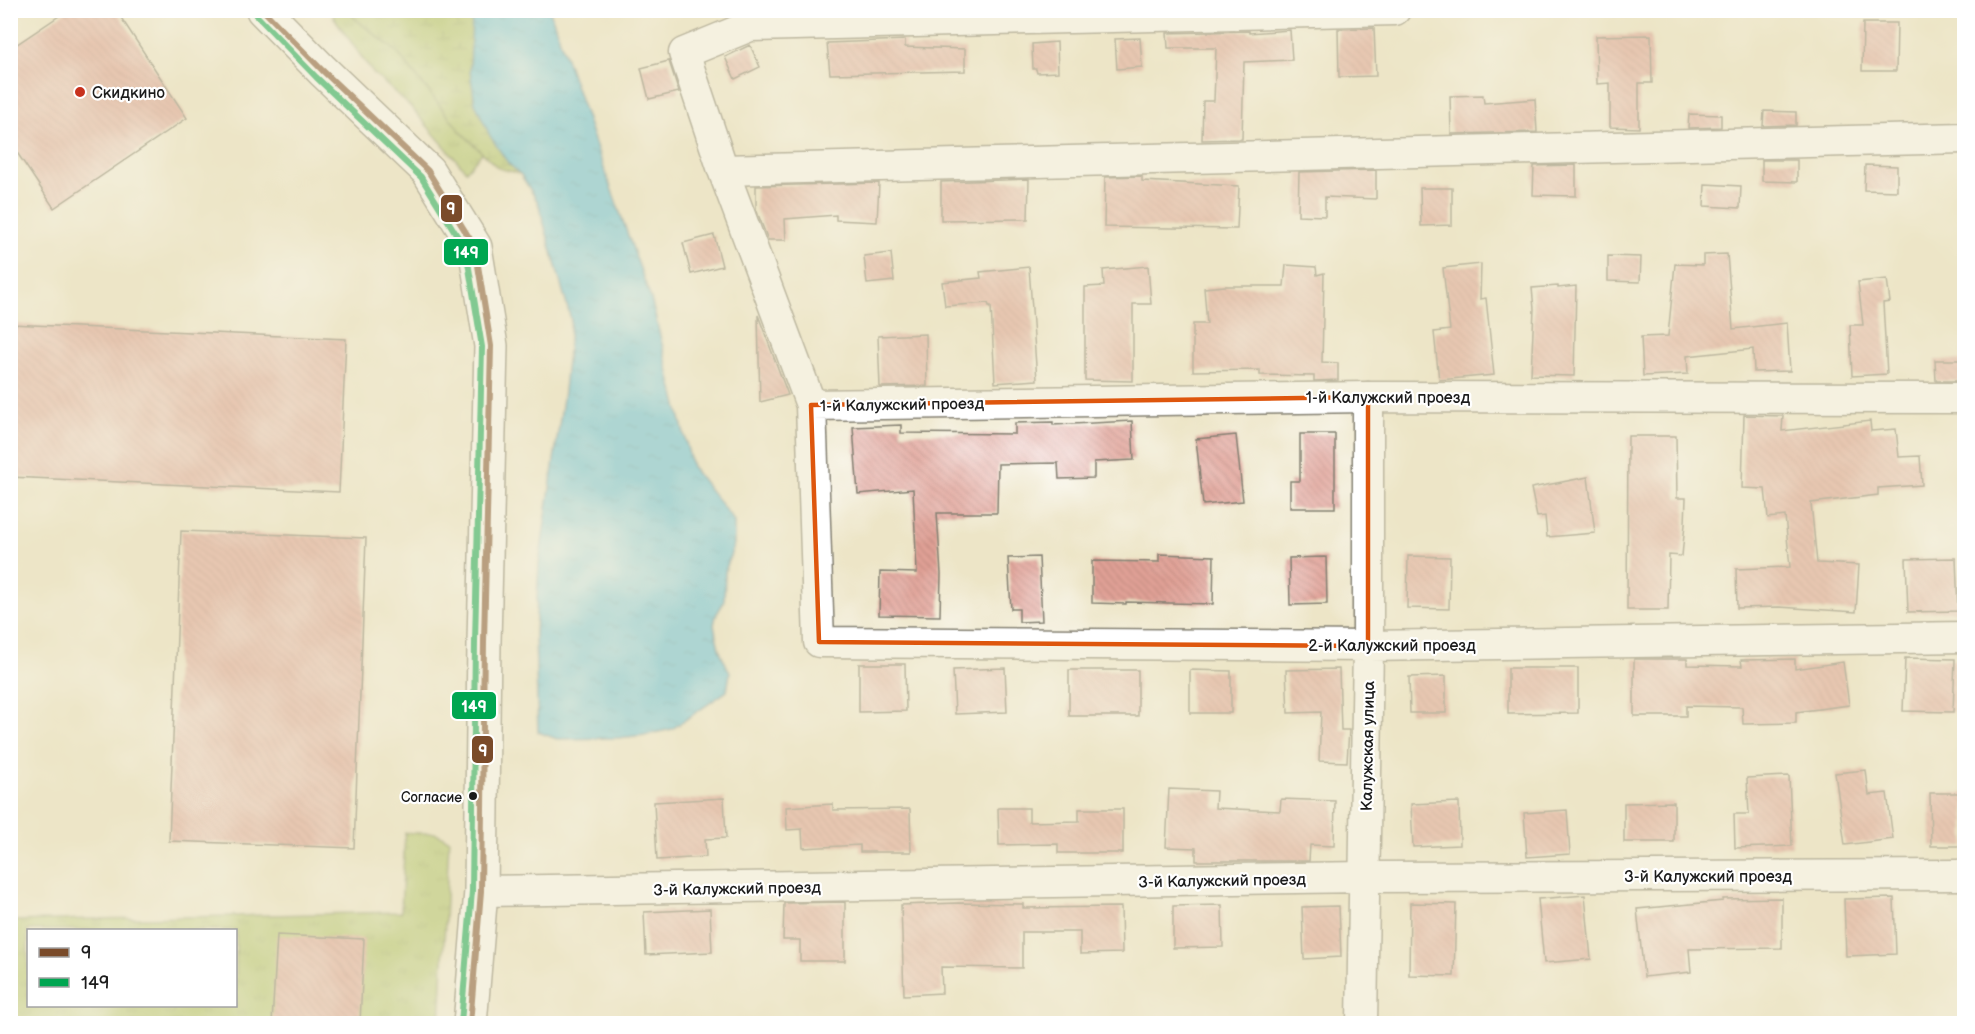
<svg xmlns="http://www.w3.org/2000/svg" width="1975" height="1034" font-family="'Balsamiq Sans',sans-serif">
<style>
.grass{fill:url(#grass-tufts);stroke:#657042;stroke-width:1.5;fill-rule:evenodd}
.wetland{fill:url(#wetland-marsh);stroke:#657042;stroke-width:1.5}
.water{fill:url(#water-ripples);stroke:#3f6f7e;stroke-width:1.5}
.building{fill:url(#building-back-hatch)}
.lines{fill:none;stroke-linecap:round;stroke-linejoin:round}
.minor-casing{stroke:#848072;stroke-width:33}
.tertiary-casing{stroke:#848072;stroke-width:36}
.minor{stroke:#fff;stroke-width:30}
.tertiary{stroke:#fff;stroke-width:33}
.bus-1-casing{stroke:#fff;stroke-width:10}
.bus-2-casing{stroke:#fff;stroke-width:10}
.bus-1{stroke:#7a4b2a;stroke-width:6}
.bus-2{stroke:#00a651;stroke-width:6}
.marked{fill:none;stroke:#de560d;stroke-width:4.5;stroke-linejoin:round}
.poi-dot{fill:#c8321e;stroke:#fff;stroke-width:2}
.bus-dot{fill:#1c1c1c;stroke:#fff;stroke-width:2}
.labels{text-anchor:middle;stroke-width:4.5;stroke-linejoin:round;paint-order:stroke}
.bus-label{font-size:14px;fill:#1c1c1c;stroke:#fff;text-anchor:end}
.poi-label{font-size:16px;fill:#1c1c1c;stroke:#fff;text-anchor:start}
.street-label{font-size:16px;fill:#1c1c1c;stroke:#fff}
.line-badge{stroke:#fff;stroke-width:2}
.badge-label{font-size:16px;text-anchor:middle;font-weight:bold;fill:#fff}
</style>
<defs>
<pattern id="grass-tufts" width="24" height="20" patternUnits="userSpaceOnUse" patternTransform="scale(1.5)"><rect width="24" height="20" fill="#aec468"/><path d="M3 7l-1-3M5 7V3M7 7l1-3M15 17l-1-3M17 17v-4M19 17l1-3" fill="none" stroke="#95a85a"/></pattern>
<pattern id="wetland-marsh" width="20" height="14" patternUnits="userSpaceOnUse" patternTransform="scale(1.5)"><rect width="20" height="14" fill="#aec468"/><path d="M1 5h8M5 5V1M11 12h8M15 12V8" fill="none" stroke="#95a85a"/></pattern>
<pattern id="water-ripples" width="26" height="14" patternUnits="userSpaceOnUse" patternTransform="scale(1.5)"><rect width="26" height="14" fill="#62c2e0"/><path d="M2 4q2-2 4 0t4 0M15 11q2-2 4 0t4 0" fill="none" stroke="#54a6c0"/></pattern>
<pattern id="building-back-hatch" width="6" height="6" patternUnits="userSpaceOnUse" patternTransform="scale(1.5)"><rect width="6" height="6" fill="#e0a095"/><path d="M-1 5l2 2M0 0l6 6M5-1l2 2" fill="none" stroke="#c08980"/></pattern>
</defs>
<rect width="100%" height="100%" fill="#fff"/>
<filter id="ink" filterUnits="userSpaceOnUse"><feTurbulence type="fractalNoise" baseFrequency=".0167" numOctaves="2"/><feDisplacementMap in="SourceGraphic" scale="12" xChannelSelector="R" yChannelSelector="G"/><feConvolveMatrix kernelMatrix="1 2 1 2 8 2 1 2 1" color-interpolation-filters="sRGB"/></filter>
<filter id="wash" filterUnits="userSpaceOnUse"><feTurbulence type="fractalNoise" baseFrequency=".008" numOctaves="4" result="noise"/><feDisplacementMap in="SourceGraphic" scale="24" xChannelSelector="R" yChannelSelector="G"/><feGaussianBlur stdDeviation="1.35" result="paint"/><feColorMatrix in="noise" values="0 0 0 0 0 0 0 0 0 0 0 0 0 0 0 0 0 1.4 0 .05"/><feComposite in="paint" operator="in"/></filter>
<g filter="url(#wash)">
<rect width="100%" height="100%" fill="#ede5c7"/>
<!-- grass -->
<path class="grass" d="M334,11H377L459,109L482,153L466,171L411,107L372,72L333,16Z
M405,833H436L449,840L440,1023H11L10,921L401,912ZM28,930H236V1006H28Z"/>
<!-- wetland -->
<path class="wetland" d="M352,11H470L472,17V41L508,163L521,174L498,168L461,132L397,52L353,17Z"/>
<!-- water -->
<path class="water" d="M470,11H550L597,149L651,299L692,467L734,521V544L725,572L724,602L716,615L714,625L719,649L730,673L727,691L672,729L645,735L618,738L557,739L538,732L535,634L539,564L564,391L571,320L538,202L521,175L508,163L490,136L475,103L470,71L472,17Z"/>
<g id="blocks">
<!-- building -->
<path class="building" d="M68,10H116L187,118L54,208L10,142V49Z
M1863,23H1897L1896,71H1862Z
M1374,28L1376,76L1339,77L1338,29Z
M1290,30L1292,60L1244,62L1242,139L1202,140L1203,101H1214L1216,48H1168L1167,33L1249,31V33Z
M1651,35L1652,83H1639V128L1610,127V83L1597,84L1596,36Z
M1140,38L1142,67L1117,69L1115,39Z
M905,40V47L965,49V71L830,74L827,43Z
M1057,42L1058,72L1037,73L1036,69H1033L1032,44Z
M750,45L760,67L735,79L725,57Z
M669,61L679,92L649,99L641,68Z
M1483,95L1484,103L1535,99L1537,132L1451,134L1450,96Z
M1764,111L1796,112V125L1763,126Z
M1689,114L1721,115V127L1688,128Z
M1762,160H1797V182L1762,181Z
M1576,165V196L1533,195L1534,166Z
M1865,165L1897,166V191L1864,190Z
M1376,170V199L1325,197V216L1298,215L1299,172Z
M1142,176V181L1239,186L1237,229L1104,227L1105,177Z
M1029,179L1028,219L941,220V182Z
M879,183L877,222L836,220V215L785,219L786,240H768L756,209V186Z
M1705,184L1741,186L1740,208L1704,206Z
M1420,188H1452V225L1421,226Z
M714,235L722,266L691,274L683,243Z
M891,253L894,281L867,284L864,256Z
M1727,254L1733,329L1787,323L1790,371L1754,372L1753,349L1687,356L1688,374L1643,376L1641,337L1668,336L1675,264L1703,265V255Z
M1608,256L1641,257L1640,282L1608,281Z
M1481,264L1480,299L1486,298L1494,375L1439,380L1434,332L1450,330L1443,268Z
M1286,265L1316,267L1317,275L1324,273L1322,362L1338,363V380L1314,381V376L1260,375V370L1193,371V324H1207L1204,288L1225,286H1284Z
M1148,266L1151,304H1133V381L1085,380V287L1104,286L1103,270Z
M1029,267L1037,380L995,383L991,306H989L988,303L945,306L942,282L981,278L980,272Z
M1887,279L1890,302L1883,303L1887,374L1852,376L1850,325H1863L1858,282Z
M1558,286V288L1576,286L1574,376L1531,375L1534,309L1532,288Z
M758,315L788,395L760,402Z
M10,324L346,339L339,492L10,477Z
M926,334L927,386L880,387L878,336Z
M1935,360H1965V381H1936Z
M1744,415L1783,416L1782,431L1870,421L1871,431L1896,429L1899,457L1920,456L1922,485L1878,488V495L1811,503L1817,563L1859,565L1856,612L1779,607L1737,608L1736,569L1790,567L1785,516L1768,518L1765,489L1742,488Z
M1132,421L1134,460L1094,462V478L1059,479L1058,463L998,464L997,513H937L941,574L940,616L879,615L880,572L917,573L913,489L858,494L853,427L901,425V433L1015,434V423L1053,422V425Z
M1300,434H1335V508H1290V481H1300Z
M1236,435L1243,501L1203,505L1196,439Z
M1628,436H1676L1677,498H1686L1685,524L1682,556L1669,555L1668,610H1627Z
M1588,477L1595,533L1547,537L1545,516L1537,517L1531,488Z
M181,531L366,538L354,848L169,841Z
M1159,554L1214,556L1213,604L1126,602V604L1092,603V561L1159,562Z
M1408,556L1450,557L1449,609L1407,608Z
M1039,557L1042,621L1019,622V609H1011L1008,558Z
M1326,557L1327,604L1290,605L1289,558Z
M1956,558L1958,611L1908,612L1906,559Z
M1905,658L1955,659L1953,712L1903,711Z
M1634,659H1687V665L1742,666L1741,660L1795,659V669L1843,662L1849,705L1796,712V723L1743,724L1742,707L1686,706V716H1634Z
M859,664H905L906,711L859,712Z
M1005,668L1007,712L955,714L953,670Z
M1508,668H1578V713L1508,714Z
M1339,669L1341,730H1349L1347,762L1319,761L1321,712L1288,713L1286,670Z
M1069,670H1138V716H1069Z
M1190,670L1231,671V713H1190Z
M1446,676V713H1410L1409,677Z
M1866,770L1869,795L1887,793L1893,839L1845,845L1835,773Z
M1789,776L1792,846L1735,848L1734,814H1749L1747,778Z
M1169,789L1216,791L1215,808L1280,811L1281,799L1335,801L1334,846L1310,845L1309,861H1196V848L1166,847Z
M1930,793H1965V846H1931Z
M724,798L726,838L705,839L706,857L657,860L654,802Z
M1459,802L1460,845L1413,847L1411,804Z
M1674,802V842H1624V803Z
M833,804V810L910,809L911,852H860V845L803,848L802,829L787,830L786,807Z
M998,808H1029V822L1079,821V809H1123V853H1058V844L999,845Z
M1567,810L1570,854L1527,857L1524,813Z
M1585,895L1591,959L1544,963L1538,899Z
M1782,898V948L1689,949L1691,972L1644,977L1637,909L1723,901V899Z
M1894,898L1896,954L1846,956L1844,899Z
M845,902V961H800V940H783L784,903Z
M958,903L1023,904V908L1121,907L1122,953L1080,954V932H1022V968L941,967L942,993L904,995L901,905Z
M1410,903L1456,904L1454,976L1409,975Z
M1222,905L1223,947L1173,948V906Z
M1339,906L1341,957L1304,959L1302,907Z
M710,909L712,952L646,955L644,912Z
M277,935L364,939L360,1023H272Z"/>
</g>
</g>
<g filter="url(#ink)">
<use href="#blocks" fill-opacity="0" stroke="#848072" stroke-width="1.5"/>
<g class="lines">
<!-- minor casing -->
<g class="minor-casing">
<path id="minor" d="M1395,10L750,26L684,53L723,170L811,405L819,642L1368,646L1964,637
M723,170L1964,138
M811,405L1368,397L1964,398
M481,891L1365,877L1964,875
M1362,1024L1368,646V397"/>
</g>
<!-- tertiary casing -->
<g class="tertiary-casing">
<path id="tertiary" d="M263,10L322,70L428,171L475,247L491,346L484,642L481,891L470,1024"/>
</g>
<!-- minor -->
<use href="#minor" class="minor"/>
<!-- tertiary -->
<use href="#tertiary" class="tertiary"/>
<!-- bus-1 casing -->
<g class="bus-1-casing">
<path id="bus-1" d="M263,10L322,70L428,171L475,247L491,346L484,642L481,891L470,1024"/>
</g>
<!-- bus-2 casing -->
<g class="bus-2-casing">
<path id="bus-2" d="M257,16L316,77L421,177L466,250L482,347L475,642L472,891L461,1023"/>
</g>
<!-- bus-1 -->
<use href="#bus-1" class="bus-1"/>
<!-- bus-2 -->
<use href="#bus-2" class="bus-2"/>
</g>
</g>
<!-- marked area -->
<path d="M0 0H1975V1034H0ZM1368,397V646L819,642L811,405Z" fill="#ede5c7" fill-opacity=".55" fill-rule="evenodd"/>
<path class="marked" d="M1368,397V646L819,642L811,405Z"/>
<!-- markers -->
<circle class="poi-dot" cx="80" cy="92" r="6"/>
<circle class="bus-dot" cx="473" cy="796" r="5"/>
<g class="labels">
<!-- bus labels -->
<g class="bus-label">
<text x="462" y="802">Согласие</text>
</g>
<!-- poi labels -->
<g class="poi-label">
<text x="92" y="98">Скидкино</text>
</g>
<!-- street labels -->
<g class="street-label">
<text x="1388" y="403">1-й Калужский проезд</text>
<text transform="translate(902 404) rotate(-1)" y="6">1-й Калужский проезд</text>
<text x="1392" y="651">2-й Калужский проезд</text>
<text transform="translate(1367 746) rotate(-89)" y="6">Калужская улица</text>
<text x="1708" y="882">3-й Калужский проезд</text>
<text transform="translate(1222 880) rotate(-1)" y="6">3-й Калужский проезд</text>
<text transform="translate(737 888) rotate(-1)" y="6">3-й Калужский проезд</text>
</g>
</g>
<g class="line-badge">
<rect x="440" y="194" width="23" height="29" rx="6" fill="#7a4b2a"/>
<rect x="443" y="238" width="46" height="28" rx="6" fill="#00a651"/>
<rect x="451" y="691" width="46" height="29" rx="6" fill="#00a651"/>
<rect x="471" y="735" width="23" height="29" rx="6" fill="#7a4b2a"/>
</g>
<g class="badge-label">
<text x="451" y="214">9</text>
<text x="466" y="258">149</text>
<text x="474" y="712">149</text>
<text x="483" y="756">9</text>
</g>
<!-- margin -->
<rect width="1975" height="1034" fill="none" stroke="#fff" stroke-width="36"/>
<!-- legend -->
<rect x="27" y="929" width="210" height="78" fill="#ffffff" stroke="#a4a4a4" stroke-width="1.5"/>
<rect x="39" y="948" width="30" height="9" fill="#7a4b2a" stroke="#a4a4a4" stroke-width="1.5"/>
<text x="81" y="959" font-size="18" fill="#1c1c1c">9</text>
<rect x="39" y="978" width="30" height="9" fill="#00a651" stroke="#a4a4a4" stroke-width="1.5"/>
<text x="81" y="989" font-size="18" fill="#1c1c1c">149</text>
</svg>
